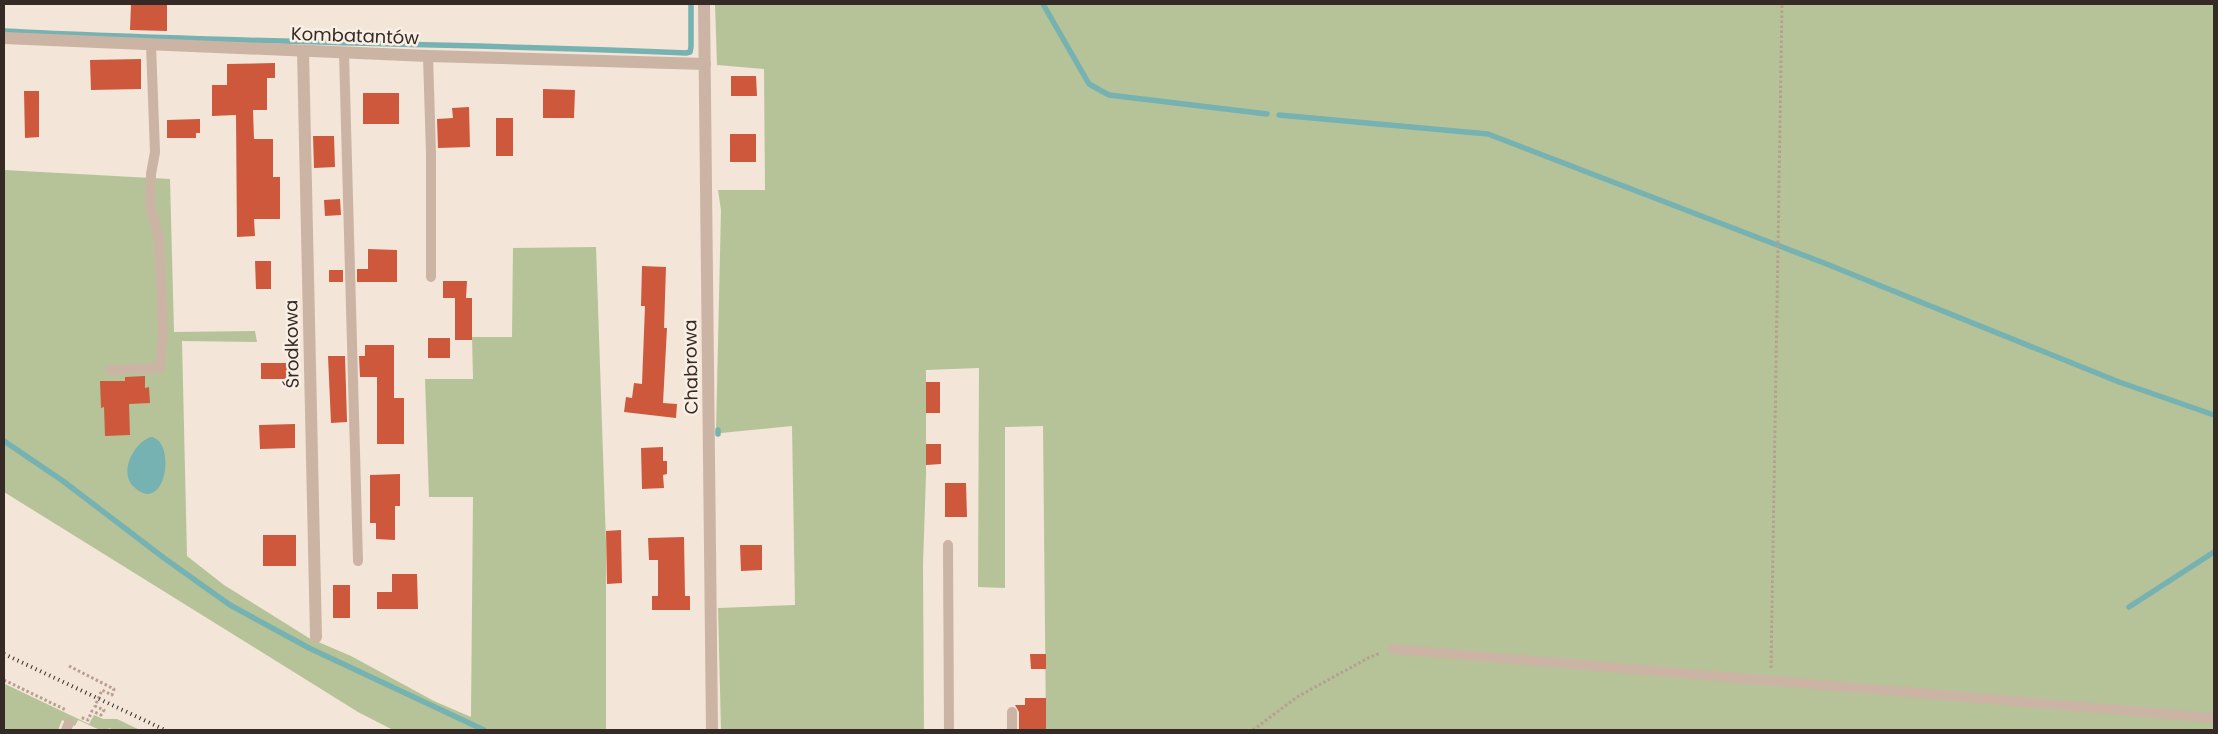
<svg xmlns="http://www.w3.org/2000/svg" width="2218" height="734" viewBox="0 0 2218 734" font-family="Poppins,sans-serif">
  <rect width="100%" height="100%" fill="#f3e5d8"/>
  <g fill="#b6c398">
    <path d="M715,4H2214V730H1046L1043,426L1005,427V588L978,587L979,368L926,370V475L923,565L924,730H721L718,608L795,605L792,426L721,433L716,432L721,210L718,190H765L764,69L717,65Z"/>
    <path d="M4,170L170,179L174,332L255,331L257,342L182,341L187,556L224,585L309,638L351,656L434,701L471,717L473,497H429L425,379H473L472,337H512L513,248L596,247L606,543V730H393L358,712L4,492Z"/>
    <path d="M5,684L89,724L94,715L103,719H117L140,730H113L109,728L108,730H100L78,720L75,726L62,720L58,730H4Z"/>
  </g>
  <path fill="#76b2b1" d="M151,437C177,440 166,517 134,487C118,473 134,442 151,437Z"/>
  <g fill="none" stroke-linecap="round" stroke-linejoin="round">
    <g stroke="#76b2b1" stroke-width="5.5">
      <path d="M1043,4L1089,84L1109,95L1267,114"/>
      <path d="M4,31C231,43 459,43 686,53L690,52L691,47V4"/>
      <path d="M1279,115L1488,134L1824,263L2119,382L2214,415"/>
      <path d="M718,430V434"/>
      <path d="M4,441L63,481L164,558L230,605L309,648L484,730"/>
      <path d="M2129,607L2214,552"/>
    </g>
  </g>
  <g fill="#ce583c">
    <path d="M131,4L167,5V31L130,30Z"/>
    <path d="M141,59V89L91,90L90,60Z"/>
    <path d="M275,63V78H267V110H253L254,139H273V177H280V219H254L255,236L237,237L236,115L212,116V85H227V64Z"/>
    <path d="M731,76H756L757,96H731Z"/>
    <path d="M543,89L575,90L574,118H543Z"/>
    <path d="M24,91H39V137L25,138Z"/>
    <rect x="363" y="93" width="36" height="31"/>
    <path d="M469,107L470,147L438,148L437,119L453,118L452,108Z"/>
    <rect x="496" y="118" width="17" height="38"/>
    <path d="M200,119V133H196V138H167V120Z"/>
    <rect x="730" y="134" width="26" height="28"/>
    <path d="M313,136H334L335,167L314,168Z"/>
    <path d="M340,199L341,215L325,216L324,200Z"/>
    <path d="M368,249L397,250V282H357V269H368Z"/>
    <path d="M255,261H271V289H256Z"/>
    <path d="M642,266L666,267L664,328H667L663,403L677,404L676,418L624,412L626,397L632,398L634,383L642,384L645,306H641Z"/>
    <rect x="329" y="270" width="14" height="12"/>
    <path d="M443,281H467L466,298H472V340H455V298H443Z"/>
    <rect x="428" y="338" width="22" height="20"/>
    <path d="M365,345H394V398H404V444H377V377H360L359,356H365Z"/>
    <path d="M328,356H345L347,422L331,423Z"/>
    <rect x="261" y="363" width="30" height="16"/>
    <path d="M145,376V388L149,387L150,403L129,404L130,435L105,436L104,407L101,408L100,381H125V377Z"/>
    <rect x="926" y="382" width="14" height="31"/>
    <path d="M295,424V448L260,449L259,425Z"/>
    <path d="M926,444H941V464L926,465Z"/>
    <path d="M663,447V461H667V474L663,475L664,488L642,489L641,448Z"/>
    <path d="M400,474V506H395V540L376,539V523H370V475Z"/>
    <path d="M945,483H966L967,517H945Z"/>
    <path d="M621,530L622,583L607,584L606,531Z"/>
    <rect x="263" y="535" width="33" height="31"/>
    <path d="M684,537L685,596H690V610H652V596H658V560H649L648,538Z"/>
    <path d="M740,545H762V570L741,571Z"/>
    <path d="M392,574H417L418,609H377V592H392Z"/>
    <rect x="333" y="585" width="17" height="33"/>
    <path d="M1030,654H1046V669H1031Z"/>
    <path d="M1025,698H1046V730H1019V712L1015,705H1025Z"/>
  </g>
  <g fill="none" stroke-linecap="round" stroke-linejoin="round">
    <g stroke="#b79e8e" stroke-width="3" stroke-dasharray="2.5 2.5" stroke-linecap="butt">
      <path d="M69,666L114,689L112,695L102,690L95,706L104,710L101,715L92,711L88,720L80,717"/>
      <path d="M1771,668L1782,4"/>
      <path d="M4,680L66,710"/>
      <path d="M1253,730L1297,697L1370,657L1381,653"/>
    </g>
    <g stroke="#cbb4a4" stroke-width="10">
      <path d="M344,53L358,561"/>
      <path d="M428,56L431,154V277"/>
      <path d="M110,370L160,368L163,330L159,238L150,206L151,174L155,152L151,45"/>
      <path d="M948,545L949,730"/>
      <path d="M1393,649L2214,718"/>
      <path d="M66,730L69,723"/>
      <path d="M1012,730V712"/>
    </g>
    <g stroke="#cbb4a4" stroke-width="12">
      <path d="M704,4L712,730"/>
      <path d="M4,38L428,56L705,64"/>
      <path d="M303,51L316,637"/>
    </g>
    <path stroke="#362a26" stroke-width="4" stroke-dasharray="1 4" stroke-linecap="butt" d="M4,654L165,730"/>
  </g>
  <g text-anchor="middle" stroke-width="5" stroke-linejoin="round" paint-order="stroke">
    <g font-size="18" fill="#362a26" stroke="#faefe5">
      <text transform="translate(355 36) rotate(2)" y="6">Kombatantów</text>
      <text transform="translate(292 344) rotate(-91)" y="6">Środkowa</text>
      <text transform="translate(691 367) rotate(-91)" y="6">Chabrowa</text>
    </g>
  </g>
  <rect width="2218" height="734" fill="none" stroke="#362a26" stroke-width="10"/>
</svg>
